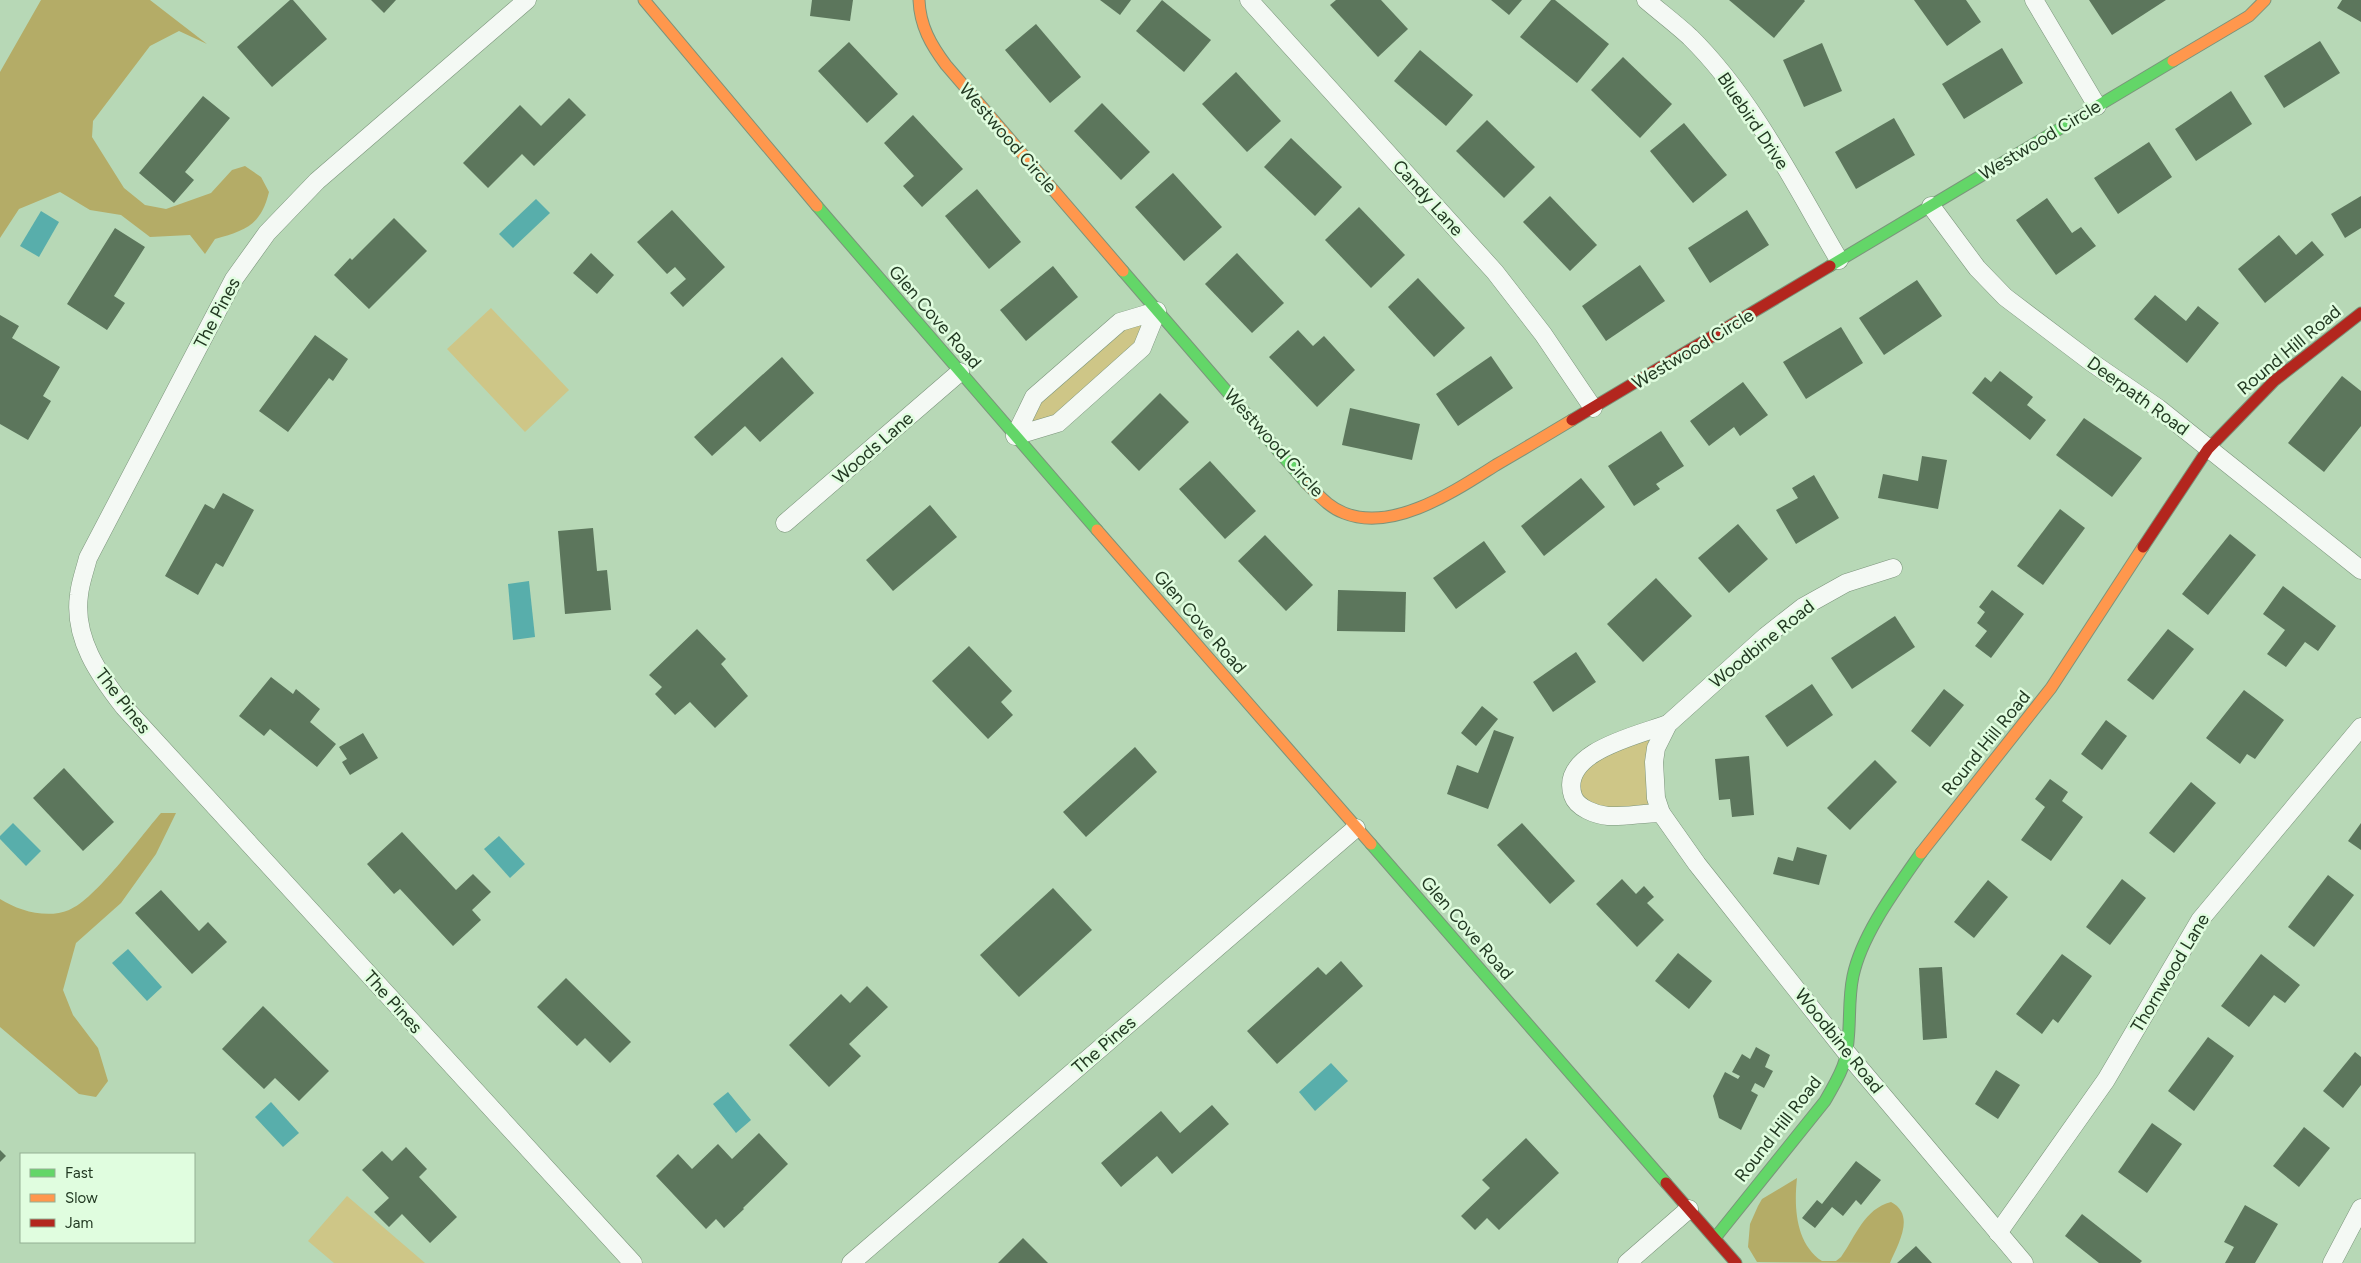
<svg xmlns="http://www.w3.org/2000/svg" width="2361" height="1263" viewBox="0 0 2361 1263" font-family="Figtree,sans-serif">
  <rect width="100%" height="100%" fill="#b7d8b6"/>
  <g fill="#cec687">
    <path d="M491,308L569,390L525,432L447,349Z"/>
    <path d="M1157,311L1142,348L1058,423L1015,436L1034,397L1120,322Z"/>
    <path d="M1660,737L1661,813L1584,809L1572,775L1600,749Z"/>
    <path d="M347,1196L425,1263H334L308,1241Z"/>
  </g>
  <g fill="#b4ac67">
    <path d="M41,0H150L207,44L179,31L150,46L93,121L92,137L124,188L145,205L166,209L211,193L232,170L245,166L261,177L269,192C261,225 246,230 215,239L205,254L190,235L150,237L121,215L90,210L60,192L19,209L0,238V72Z"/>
    <path d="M161,813H176L156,854L121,903L76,943L63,990L73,1015L98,1048L108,1081L96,1097L79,1094L0,1027V899C19,911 47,919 69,910C96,899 140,837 161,813Z"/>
    <path d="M1797,1178C1794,1206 1795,1243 1822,1261H1836L1841,1257C1856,1236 1864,1209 1891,1202C1916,1215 1898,1244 1890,1263L1757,1262L1748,1247L1750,1224L1758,1206L1762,1199Z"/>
  </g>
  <g fill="#58aeab">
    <path d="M536,199L550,213L513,248L499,234Z"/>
    <path d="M41,211L59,222L39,257L20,246Z"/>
    <path d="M529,581L535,637L513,640L508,584Z"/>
    <path d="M13,823L41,851L26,866L0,839V836Z"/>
    <path d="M499,836L525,864L510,878L484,849Z"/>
    <path d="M128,949L162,987L147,1001L112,963Z"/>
    <path d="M1331,1063L1348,1081L1315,1111L1299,1092Z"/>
    <path d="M728,1092L751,1120L736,1133L713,1104Z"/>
    <path d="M271,1102L299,1133L283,1147L255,1117Z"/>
  </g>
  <g fill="#5c765c">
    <path d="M290,0H293L327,39L272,87L237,47Z"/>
    <path d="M371,0H396L384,13Z"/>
    <path d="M812,0H853L850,21L810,16Z"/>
    <path d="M1100,0H1131L1120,15Z"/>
    <path d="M1162,0L1211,40L1184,72L1136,31Z"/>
    <path d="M1336,0H1381L1408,29L1378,57L1330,5Z"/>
    <path d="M1491,0H1522L1509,15Z"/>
    <path d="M1551,0H1555L1609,44L1577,83L1520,37Z"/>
    <path d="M1729,0H1804L1805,1L1774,38Z"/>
    <path d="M1914,0H1966L1981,22L1947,46Z"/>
    <path d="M2089,0H2166L2112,35Z"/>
    <path d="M2342,0H2361V22L2337,8Z"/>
    <path d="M1036,24L1081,77L1050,103L1005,50Z"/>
    <path d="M2320,41L2340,73L2284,108L2264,76Z"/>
    <path d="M849,42L898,94L867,123L818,71Z"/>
    <path d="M1822,43L1842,91L1804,107L1783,60Z"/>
    <path d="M2002,48L2023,83L1964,119L1942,84Z"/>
    <path d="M1420,50L1473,95L1446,126L1394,81Z"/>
    <path d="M1623,57L1672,104L1640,138L1591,90Z"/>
    <path d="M1236,72L1281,121L1247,152L1202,104Z"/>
    <path d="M2231,91L2252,124L2196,161L2175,129Z"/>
    <path d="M203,96L230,118L185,172L194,180L174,203L139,173Z"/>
    <path d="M569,98L586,115L534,166L522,154L488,188L463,163L520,105L541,126Z"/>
    <path d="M1102,103L1150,152L1121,180L1074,131Z"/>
    <path d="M913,115L963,169L922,207L903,186L914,176L884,143Z"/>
    <path d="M1894,118L1915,155L1856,189L1835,152Z"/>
    <path d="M1487,120L1535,167L1504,198L1456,151Z"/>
    <path d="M1684,123L1727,175L1693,203L1650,151Z"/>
    <path d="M1291,138L1342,187L1315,216L1264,167Z"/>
    <path d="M2149,142L2172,177L2118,214L2094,178Z"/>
    <path d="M1173,173L1222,227L1184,261L1135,207Z"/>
    <path d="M977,189L1021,242L989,269L945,216Z"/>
    <path d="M1550,196L1597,245L1570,271L1523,222Z"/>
    <path d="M2361,196V228L2345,238L2331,214Z"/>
    <path d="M2047,198L2072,233L2081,227L2096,246L2056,275L2016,220Z"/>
    <path d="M1359,207L1405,255L1371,288L1325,240Z"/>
    <path d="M672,210L725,267L683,307L670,293L686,279L675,267L667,274L637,242Z"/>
    <path d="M1747,210L1769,245L1710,283L1688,248Z"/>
    <path d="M394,218L427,251L369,309L334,275L350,258L352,260Z"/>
    <path d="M115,228L145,247L114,296L125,303L107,330L67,304Z"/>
    <path d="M2279,235L2296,255L2312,241L2324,255L2265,303L2238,269Z"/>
    <path d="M591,253L614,275L597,294L573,273Z"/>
    <path d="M1237,253L1284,303L1252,333L1205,284Z"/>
    <path d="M1640,265L1665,301L1606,341L1582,306Z"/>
    <path d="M1053,266L1078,297L1026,341L1000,310Z"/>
    <path d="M1418,278L1465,328L1434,357L1388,307Z"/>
    <path d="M1917,280L1942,316L1884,355L1859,318Z"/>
    <path d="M2155,295L2186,321L2198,306L2219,323L2187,363L2134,319Z"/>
    <path d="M0,315L19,326L12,338L60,367L43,396L51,401L28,440L0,424Z"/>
    <path d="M1841,327L1863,363L1806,399L1783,362Z"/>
    <path d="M1298,330L1313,346L1324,336L1355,370L1317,407L1269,357Z"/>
    <path d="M315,335L348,359L333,381L329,378L288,432L259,411Z"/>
    <path d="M1491,356L1513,388L1458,426L1436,394Z"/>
    <path d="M782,357L814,393L760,442L745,426L712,456L694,437Z"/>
    <path d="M2000,371L2033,397L2027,405L2046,420L2030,440L1972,393L1985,377L1991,382Z"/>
    <path d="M2342,376L2361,391V426L2324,472L2288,443Z"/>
    <path d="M1743,382L1768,415L1740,436L1734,427L1709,446L1690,421Z"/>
    <path d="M1160,393L1189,422L1139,471L1111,442Z"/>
    <path d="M1350,408L1420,424L1412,460L1342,445Z"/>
    <path d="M2084,418L2142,458L2112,497L2056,455Z"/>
    <path d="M1661,431L1684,466L1656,484L1660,489L1634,506L1608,466Z"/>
    <path d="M1922,456L1947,460L1938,509L1878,498L1883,474L1918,481Z"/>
    <path d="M1210,461L1256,511L1225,539L1179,489Z"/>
    <path d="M1814,475L1839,518L1796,544L1776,510L1798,498L1792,488Z"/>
    <path d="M1581,478L1605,507L1544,556L1521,526Z"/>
    <path d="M223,493L254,510L223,567L216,563L198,595L165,576L205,504L214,509Z"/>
    <path d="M930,505L957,537L893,591L866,560Z"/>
    <path d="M2060,509L2085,528L2043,585L2017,566Z"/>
    <path d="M1738,524L1768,559L1729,593L1698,558Z"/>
    <path d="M593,528L597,571L607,570L611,610L565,614L558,531Z"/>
    <path d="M2230,534L2256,555L2208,615L2182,594Z"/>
    <path d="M1265,535L1313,585L1286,611L1238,561Z"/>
    <path d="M1484,541L1506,572L1456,609L1433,578Z"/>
    <path d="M1656,578L1692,616L1643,662L1607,624Z"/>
    <path d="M2283,586L2336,626L2318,651L2305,642L2286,667L2267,654L2285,630L2263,614Z"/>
    <path d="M1338,590L1406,592L1405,632L1337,631Z"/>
    <path d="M1992,590L2024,614L1991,658L1975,646L1987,631L1977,623L1985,612L1979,607Z"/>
    <path d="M1895,616L1915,647L1852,689L1831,658Z"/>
    <path d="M697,629L726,659L721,664L748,696L715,728L690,702L675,715L655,694L662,687L649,675Z"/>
    <path d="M2168,629L2194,649L2153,700L2127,680Z"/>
    <path d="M969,646L1012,691L1001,702L1013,715L988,739L932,681Z"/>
    <path d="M1576,652L1596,682L1553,712L1533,682Z"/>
    <path d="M271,677L293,694L296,689L320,709L310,722L336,744L317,767L270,729L264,736L239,716Z"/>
    <path d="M1812,684L1833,715L1787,747L1765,716Z"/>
    <path d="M1944,689L1964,705L1930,747L1911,731Z"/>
    <path d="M2244,690L2284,720L2255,759L2247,754L2240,764L2206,738Z"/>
    <path d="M1482,706L1498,719L1476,746L1461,733Z"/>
    <path d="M2106,720L2127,736L2102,770L2081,754Z"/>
    <path d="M1494,730L1514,737L1488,809L1447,794L1457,765L1478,773Z"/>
    <path d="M363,733L378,758L350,775L342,762L347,759L339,747Z"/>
    <path d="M1135,747L1157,772L1086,837L1063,812Z"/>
    <path d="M1749,756L1754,815L1732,817L1730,799L1719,800L1715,759Z"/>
    <path d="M1875,760L1897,782L1850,830L1827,808Z"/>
    <path d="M64,768L114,822L83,851L33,798Z"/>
    <path d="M2050,779L2068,792L2062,801L2083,817L2051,861L2021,840L2045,807L2035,799Z"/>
    <path d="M2191,782L2216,803L2174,853L2149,833Z"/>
    <path d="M1522,823L1575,881L1550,904L1497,845Z"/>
    <path d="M2361,823V850L2348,841Z"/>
    <path d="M402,832L456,890L473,874L491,892L472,910L481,920L453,946L400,889L394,894L367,864Z"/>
    <path d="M1797,847L1827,855L1819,885L1773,874L1778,857L1793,861Z"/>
    <path d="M2328,875L2354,895L2314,947L2288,927Z"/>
    <path d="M1622,879L1636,894L1644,886L1654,897L1647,903L1664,920L1637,947L1596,904Z"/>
    <path d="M2122,879L2146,898L2110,945L2086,927Z"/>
    <path d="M1988,880L2008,897L1974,938L1954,922Z"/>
    <path d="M1053,888L1092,930L1019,997L980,955Z"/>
    <path d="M161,890L199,931L208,922L227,942L192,974L135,913Z"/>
    <path d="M1678,953L1712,981L1689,1009L1655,981Z"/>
    <path d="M2062,954L2092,976L2058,1023L2053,1019L2042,1034L2016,1014Z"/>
    <path d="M2261,954L2300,985L2285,1003L2274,995L2249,1027L2221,1006Z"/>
    <path d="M1341,961L1363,986L1277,1064L1247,1031L1318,967L1326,975Z"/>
    <path d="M1942,967L1947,1038L1923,1040L1919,968Z"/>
    <path d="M566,978L631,1042L610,1063L585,1038L577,1046L537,1007Z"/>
    <path d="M867,986L888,1007L849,1044L861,1056L829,1087L789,1045L841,994L850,1003Z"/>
    <path d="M263,1006L329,1071L299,1101L275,1078L264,1089L222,1049Z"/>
    <path d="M2208,1037L2234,1056L2194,1111L2168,1091Z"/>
    <path d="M1756,1047L1770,1055L1765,1067L1773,1071L1764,1088L1755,1083L1751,1091L1758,1095L1741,1130L1719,1118L1713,1096L1725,1072L1738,1079L1740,1076L1732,1072L1742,1054L1750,1059Z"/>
    <path d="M2355,1052L2361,1057V1085L2343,1108L2323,1091Z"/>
    <path d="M1996,1070L2020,1085L1998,1119L1975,1104Z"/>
    <path d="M1212,1105L1229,1124L1172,1174L1157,1156L1121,1187L1101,1163L1161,1111L1180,1133Z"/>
    <path d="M2152,1123L2182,1144L2147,1193L2118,1172Z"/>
    <path d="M2304,1127L2330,1148L2299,1187L2273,1166Z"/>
    <path d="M759,1133L788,1164L743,1208L744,1209L724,1228L716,1219L706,1229L656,1176L678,1154L692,1169L718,1144L732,1159Z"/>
    <path d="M1526,1138L1559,1173L1499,1230L1487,1218L1475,1230L1461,1216L1490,1188L1482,1180Z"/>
    <path d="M406,1147L427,1169L419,1177L457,1217L430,1243L402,1214L389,1227L374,1212L389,1198L362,1170L382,1151L392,1161Z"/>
    <path d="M0,1150L6,1156L0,1162Z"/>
    <path d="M1856,1161L1881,1180L1861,1205L1856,1200L1843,1216L1832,1207L1815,1228L1802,1218L1817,1200L1822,1204Z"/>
    <path d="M2245,1205L2278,1224L2255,1263H2225L2234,1247L2224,1242Z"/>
    <path d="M2082,1214L2142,1261L2140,1263H2099L2065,1236Z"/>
    <path d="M1023,1238L1048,1263H998Z"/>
    <path d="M1916,1246L1932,1263H1897Z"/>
  </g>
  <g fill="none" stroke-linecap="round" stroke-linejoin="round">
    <g stroke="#7b947b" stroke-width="19">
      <g id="street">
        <path d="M527,0L317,181L267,233L234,279L88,558C85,570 80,583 79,595C73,638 99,675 124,707L633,1263"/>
        <path d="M1249,0L1495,272L1543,334L1593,408"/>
        <path d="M1646,0C1660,12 1676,24 1690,37C1752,98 1795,185 1839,260"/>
        <path d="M2034,0L2097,106"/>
        <path d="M1931,206L1977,268L2005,297L2091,362L2158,408L2361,570"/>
        <path d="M1157,311L1142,348L1058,423L1015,436L1034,397L1120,322Z"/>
        <path d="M785,523L960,372"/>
        <path d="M1893,568L1846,583L1803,607L1766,636L1668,724L1656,748L1654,762L1656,798L1661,813L1697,864L1846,1052L2024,1263"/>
        <path d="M1661,813C1643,813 1625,817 1608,816C1596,815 1577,808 1573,796C1558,752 1639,735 1668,724"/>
        <path d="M1998,1233L2106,1080L2200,920L2361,727"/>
        <path d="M851,1263L1356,828"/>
        <path d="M1627,1263L1689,1209"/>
        <path d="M2332,1263L2361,1208"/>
      </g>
    </g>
    <g stroke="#7b947b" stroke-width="13">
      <g id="fast">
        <path d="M817,206L1097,530"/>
        <path d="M1830,266L2173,61"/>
        <path d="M1123,271L1306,483"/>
        <path d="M1371,844L1666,1183"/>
        <path d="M1715,1238L1825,1101C1832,1088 1841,1075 1845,1060C1852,1033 1847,1004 1853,976C1862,934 1896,889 1921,853"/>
      </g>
    </g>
    <g stroke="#7b947b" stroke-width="13">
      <g id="slow">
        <path d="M644,0L817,206"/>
        <path d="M919,0C920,26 931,45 946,65L1123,271"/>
        <path d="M2173,61L2249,16L2265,0"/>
        <path d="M1306,483C1318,494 1328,507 1344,513C1394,533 1456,490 1496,465C1522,450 1547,435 1572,420"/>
        <path d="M1097,530L1371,844"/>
        <path d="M1921,853L2051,688L2143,547"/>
      </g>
    </g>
    <g stroke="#7b947b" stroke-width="13">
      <g id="jam">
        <path d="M1572,420L1830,266"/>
        <path d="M2143,547L2208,449L2274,381L2361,313"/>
        <path d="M1666,1183L1736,1263"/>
      </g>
    </g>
    <use href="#street" stroke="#f4f9f4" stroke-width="18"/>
    <use href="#fast" stroke="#63d668" stroke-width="11"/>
    <use href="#slow" stroke="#ff974d" stroke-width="11"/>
    <use href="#jam" stroke="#b3261e" stroke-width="11"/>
  </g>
  <g text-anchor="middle" stroke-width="5" stroke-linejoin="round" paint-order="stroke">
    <g font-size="18" fill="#223922" stroke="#e0fddf">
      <text transform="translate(1753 121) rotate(56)" y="6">Bluebird Drive</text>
      <text transform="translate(1008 138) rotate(49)" y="6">Westwood Circle</text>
      <text transform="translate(2040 140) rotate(-31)" y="6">Westwood Circle</text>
      <text transform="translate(1428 198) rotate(48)" y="6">Candy Lane</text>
      <text transform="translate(217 313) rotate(-62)" y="6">The Pines</text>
      <text transform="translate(935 317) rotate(49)" y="6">Glen Cove Road</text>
      <text transform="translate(1693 349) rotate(-31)" y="6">Westwood Circle</text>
      <text transform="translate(2289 350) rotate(-40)" y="6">Round Hill Road</text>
      <text transform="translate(2138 396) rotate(36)" y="6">Deerpath Road</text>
      <text transform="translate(1274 443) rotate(48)" y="6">Westwood Circle</text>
      <text transform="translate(873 448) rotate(-41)" y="6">Woods Lane</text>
      <text transform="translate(1200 622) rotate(49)" y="6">Glen Cove Road</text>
      <text transform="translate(1762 644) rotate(-39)" y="6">Woodbine Road</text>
      <text transform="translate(123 701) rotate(52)" y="6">The Pines</text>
      <text transform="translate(1986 743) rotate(-51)" y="6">Round Hill Road</text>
      <text transform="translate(1467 928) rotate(49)" y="6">Glen Cove Road</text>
      <text transform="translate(2170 973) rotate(-59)" y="6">Thornwood Lane</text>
      <text transform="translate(393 1002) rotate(48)" y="6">The Pines</text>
      <text transform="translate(1839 1041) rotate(51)" y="6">Woodbine Road</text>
      <text transform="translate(1104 1045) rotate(-41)" y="6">The Pines</text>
      <text transform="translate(1778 1129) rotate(-52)" y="6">Round Hill Road</text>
    </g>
  </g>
  <rect x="20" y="1153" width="175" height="90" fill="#e0fddf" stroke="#94af93"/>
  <rect x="30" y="1169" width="25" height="8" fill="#63d668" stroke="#94af93"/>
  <text x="65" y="1178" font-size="15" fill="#223922">Fast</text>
  <rect x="30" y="1194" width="25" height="8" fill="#ff974d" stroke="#94af93"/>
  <text x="65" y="1203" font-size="15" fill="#223922">Slow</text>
  <rect x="30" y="1219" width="25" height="8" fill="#b3261e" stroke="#94af93"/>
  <text x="65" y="1228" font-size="15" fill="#223922">Jam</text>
</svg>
